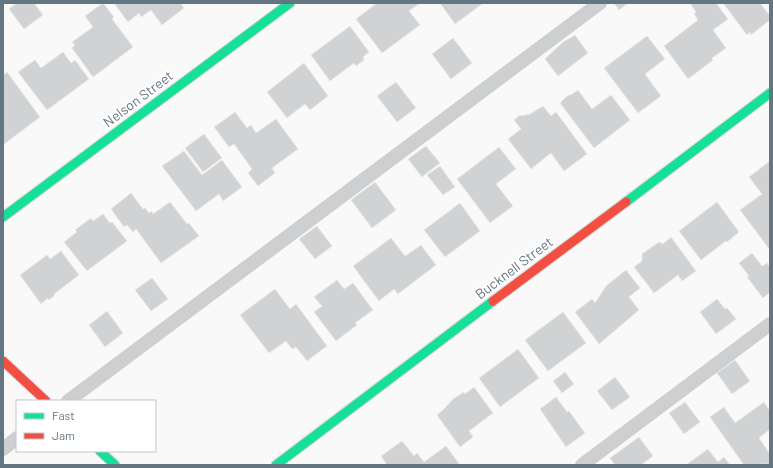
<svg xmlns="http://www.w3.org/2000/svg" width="773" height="468" viewBox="0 0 773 468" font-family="Barlow,sans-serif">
  <rect width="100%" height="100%" fill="#f9f9f9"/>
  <g fill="#d0d2d3" stroke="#e8e8e8">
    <path d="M17,3H34L43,15L24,29L9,9Z"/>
    <path d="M103,3L114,17L112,19L133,47L93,77L72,48L75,45L72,42L93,27L85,16Z"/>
    <path d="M114,3H180L184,8L162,25L151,10L141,17L139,13L128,22Z"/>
    <path d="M377,3H420L409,11L420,25L382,53L356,19Z"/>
    <path d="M440,3H482V4L455,24Z"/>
    <path d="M614,3H628L619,10Z"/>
    <path d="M690,3H716L728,19L713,30L726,48L712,58L713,60L688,79L664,46L698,20L694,14L696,12Z"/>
    <path d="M723,3H760L770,16L769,18L770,20L751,35L750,32L747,35Z"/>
    <path d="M350,26L369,52L363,57L364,60L356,66L354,63L330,81L311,55Z"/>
    <path d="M575,35L588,53L558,76L545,59L563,42Z"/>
    <path d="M647,36L665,59L645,74L661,96L638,113L604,68Z"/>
    <path d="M453,38L472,63L451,79L432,54Z"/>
    <path d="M63,52L71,63L75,60L89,79L47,110L18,72L35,60L41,68Z"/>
    <path d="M304,63L328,96L310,110L305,104L287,118L267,92Z"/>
    <path d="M7,72L40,117L3,145V75Z"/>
    <path d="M396,82L416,108L397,122L377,96Z"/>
    <path d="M578,90L592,109L611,95L630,120L594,148L560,103L567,96L572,94Z"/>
    <path d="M543,106L551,116L556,112L587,154L564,171L551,153L531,169L508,139L521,129L514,120L520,115L521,116L530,114Z"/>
    <path d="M235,112L247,128L251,125L256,133L276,119L298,149L272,168L275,173L258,186L248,173L252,169L234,144L229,147L214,127Z"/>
    <path d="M204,134L222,158L203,172L185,148Z"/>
    <path d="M426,146L440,163L422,177L408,159Z"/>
    <path d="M499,147L516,169L496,184L513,206L490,223L457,179Z"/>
    <path d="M184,151L202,175L222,160L242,187L223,201L219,194L196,211L162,166Z"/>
    <path d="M770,161V250L740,210L762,194L749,177Z"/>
    <path d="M440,166L455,187L443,195L427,175Z"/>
    <path d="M375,182L396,210L372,228L351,200Z"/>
    <path d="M131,193L143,209L145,208L149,213L152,211L153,214L170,202L187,224L189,223L199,236L161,263L136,229L133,232L127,225L124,227L111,209Z"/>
    <path d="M717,202L739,232L727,242L726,241L701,260L679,231Z"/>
    <path d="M460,203L480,231L445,257L424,230Z"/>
    <path d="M103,214L110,223L112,222L127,241L87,271L64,242L77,232L75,230L91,218L93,221Z"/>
    <path d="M317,226L332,246L315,259L299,239Z"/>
    <path d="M671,237L696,271L682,281L678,275L654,293L634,267L642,261V254L659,242L663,244Z"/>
    <path d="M391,238L405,256L421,245L436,265L398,294L394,289L379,301L353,266Z"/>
    <path d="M61,251L79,275L54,294L55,295L49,300L48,298L41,304L20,275L47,255L50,259Z"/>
    <path d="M752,253L762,266L767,263L770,268V292L763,298L747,277L749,276L739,263Z"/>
    <path d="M626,270L640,288L629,297L639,310L599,344L575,312L592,299L595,303L606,286Z"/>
    <path d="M152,278L168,299L151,311L135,290Z"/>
    <path d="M337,280L344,289L353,283L373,310L355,323L357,325L336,341L314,312L322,306L314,297Z"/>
    <path d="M275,289L290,309L296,304L327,346L307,361L296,347L292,349L286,341L269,353L240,315Z"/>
    <path d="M717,299L725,309L727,308L736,319L716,334L700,312Z"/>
    <path d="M107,311L123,333L105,347L89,325Z"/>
    <path d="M563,312L586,343L548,371L525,340Z"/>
    <path d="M518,349L539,378L500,407L479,378Z"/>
    <path d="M735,360L750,381L732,394L717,373Z"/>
    <path d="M565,372L574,384L562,393L553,381Z"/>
    <path d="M615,377L630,397L612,410L597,391Z"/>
    <path d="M474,387L493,413L469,431L473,437L460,447L437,415L444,409L453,399L464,392L465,394Z"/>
    <path d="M556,397L567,412L569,411L585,433L566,447L540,409Z"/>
    <path d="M685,402L700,422L684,434L669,413Z"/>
    <path d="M764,402L770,411V429L759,438L770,454V464L744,465L710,417L724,407L735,423Z"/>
    <path d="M639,437L653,456L641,465H615L610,458Z"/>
    <path d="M402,441L414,456L417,453L424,462L446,446L460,465H387L381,456Z"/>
    <path d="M708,449L718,462L724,457L730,465H686Z"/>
  </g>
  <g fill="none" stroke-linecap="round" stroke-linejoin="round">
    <g stroke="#d5d6d7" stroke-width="11">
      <g id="fast">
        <path d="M626,202L770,93"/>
        <path d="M3,217L290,3"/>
        <path d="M100,451L115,465"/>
        <path d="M276,465L493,301"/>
      </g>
    </g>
    <g stroke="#d5d6d7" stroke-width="11">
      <g id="jam">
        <path d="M493,301L626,202"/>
        <path d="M3,361L46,401"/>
      </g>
    </g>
    <g stroke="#cecfd0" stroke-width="14">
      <path d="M68,401L600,3"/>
      <path d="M3,449L17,438"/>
      <path d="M582,465L770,324"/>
    </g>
    <use href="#fast" stroke="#16e098" stroke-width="9"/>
    <use href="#jam" stroke="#f24e42" stroke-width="9"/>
  </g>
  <g text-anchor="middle" stroke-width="4" stroke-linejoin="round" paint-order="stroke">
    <g font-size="14" fill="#657683" stroke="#fff">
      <text transform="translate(138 99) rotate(-37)" y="5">Nelson Street</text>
      <text transform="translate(514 268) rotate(-37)" y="5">Bucknell Street</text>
    </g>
  </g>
  <rect width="773" height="468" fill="none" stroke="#657683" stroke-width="8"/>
  <rect x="16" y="400" width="140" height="52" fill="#ffffff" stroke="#c1c8cd"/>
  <rect x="24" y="413" width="20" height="6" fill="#16e098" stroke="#c1c8cd"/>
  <text x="52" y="420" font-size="12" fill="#657683">Fast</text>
  <rect x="24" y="433" width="20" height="6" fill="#f24e42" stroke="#c1c8cd"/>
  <text x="52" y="440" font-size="12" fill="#657683">Jam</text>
</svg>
